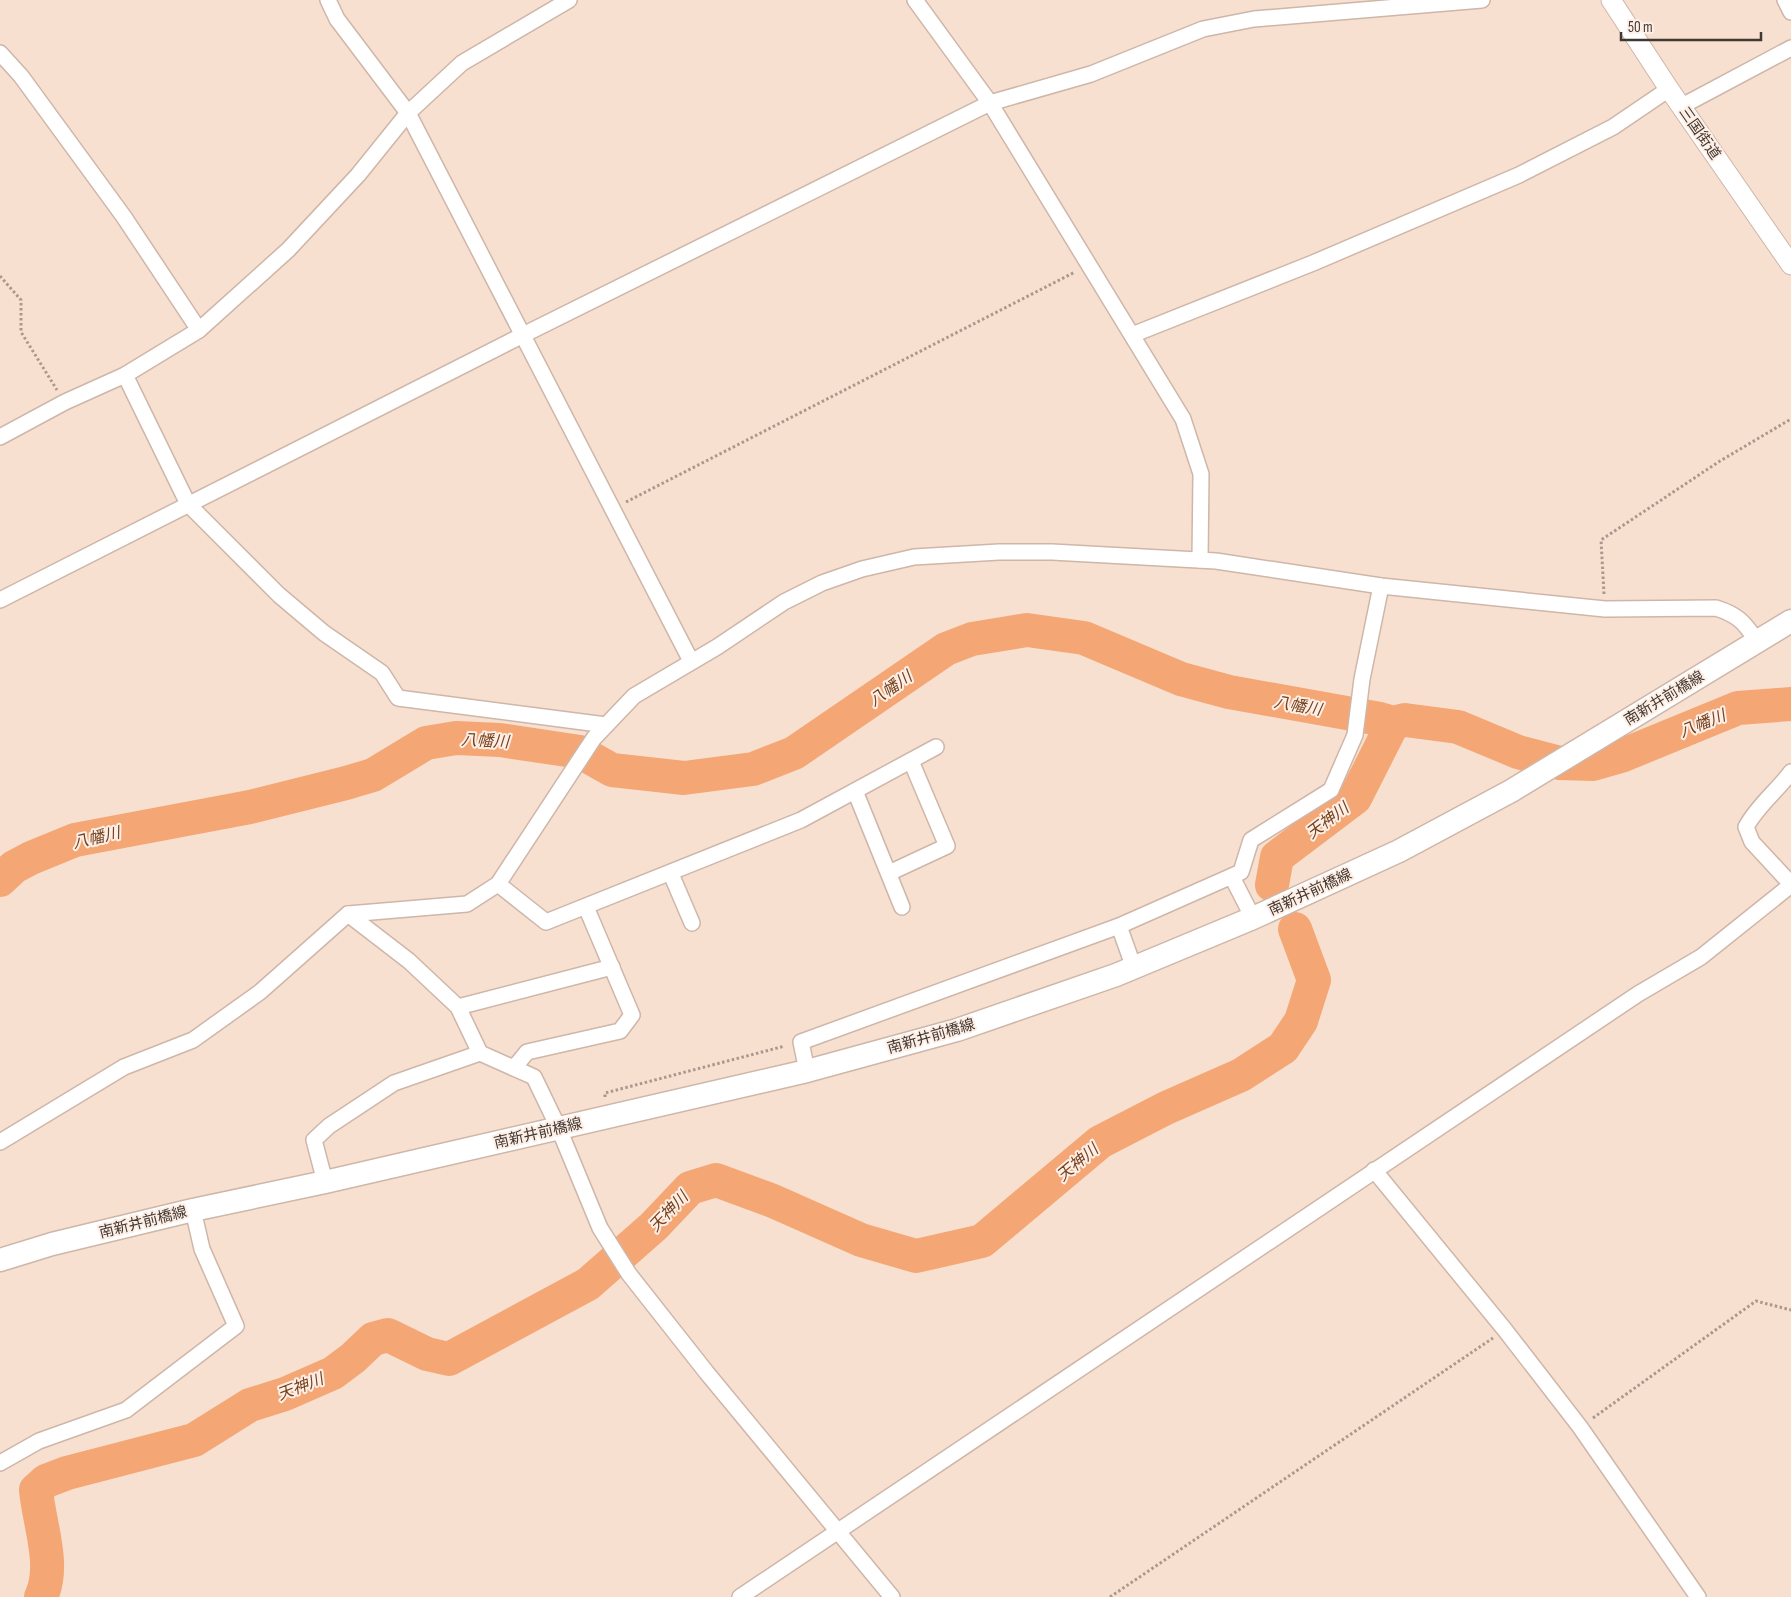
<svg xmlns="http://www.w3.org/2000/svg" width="1791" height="1597" viewBox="0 0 1791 1597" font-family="'Sofia Sans Condensed','Noto Sans JP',sans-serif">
  <rect width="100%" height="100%" fill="#f8e0d1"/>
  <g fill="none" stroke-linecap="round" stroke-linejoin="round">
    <g stroke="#f4a775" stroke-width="34">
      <path d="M0,880L14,867L31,858L75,840L250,807L346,783L373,775L426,743L456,738L500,740L580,752L612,770L684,778L753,769L794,753L946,649L972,639L1027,630L1084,638L1181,679L1229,692L1380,719L1393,723L1405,720L1458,727L1518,752L1560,763L1593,764L1621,756L1738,708L1791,704"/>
      <path d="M1272,885L1277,857L1355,798L1393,723"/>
      <path d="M41,1597C56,1565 39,1524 36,1490L46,1481L67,1473L194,1440L250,1405L285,1394L333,1373L353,1358L373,1339L388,1335L427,1354L449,1359L588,1284L654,1226L690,1188L716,1180L773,1201L861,1240L916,1256L982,1241L1100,1142L1166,1108L1241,1075L1283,1048L1301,1021L1314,980L1295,929"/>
    </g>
    <g stroke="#ceb6a8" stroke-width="18">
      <g id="minor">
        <path d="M328,0L337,19L408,113L691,661"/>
        <path d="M915,0L990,103L1183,419L1201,474L1200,560"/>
        <path d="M1785,0L1791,12"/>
        <path d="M0,53L21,76L124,217L199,330"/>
        <path d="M1682,106L1791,48"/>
        <path d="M1132,335L1313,263L1519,175L1613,127L1669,89"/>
        <path d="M125,375L188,504L279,595L324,633L382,673L398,698L606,725"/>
        <path d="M0,437L65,402L125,375L199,330L288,250L358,175L408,113L462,63L569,0"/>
        <path d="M0,600L523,335L990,103L1091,74L1203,29L1254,19L1482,0"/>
        <path d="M1791,772C1777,791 1757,806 1746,827L1752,842L1791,884"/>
        <path d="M855,791L902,907"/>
        <path d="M889,873L947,846L911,761"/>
        <path d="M671,874L692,923"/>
        <path d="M1232,877L1253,918"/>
        <path d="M498,884L546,922L801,820L936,747"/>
        <path d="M348,914L409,961L458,1007L480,1053L534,1077L559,1129L600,1228L629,1274L707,1373L892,1597"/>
        <path d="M1119,926L1134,968"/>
        <path d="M458,1007L612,967"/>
        <path d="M514,1068L527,1052L620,1031L632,1015L586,907"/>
        <path d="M807,1071L801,1042L1119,926L1241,872L1251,840L1331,790L1355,735L1362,679L1381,586"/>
        <path d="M0,1142L124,1067L193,1040L260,992L348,914L467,904L498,884L594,738L634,696L717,647L784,602L822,583L862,569L914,557L999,552H1052L1216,561L1381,586L1605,609L1716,608C1738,615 1744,622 1757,641"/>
        <path d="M1374,1170L1505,1330L1580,1427L1698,1597"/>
        <path d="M325,1182L314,1140L329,1126L394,1083L480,1053"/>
        <path d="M0,1463L39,1441L126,1410L236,1326L202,1249L193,1210"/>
        <path d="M740,1597L1638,994L1701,957L1791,885"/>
      </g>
    </g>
    <g stroke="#ceb6a8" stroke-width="21">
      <path id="tertiary" d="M1611,0L1669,89L1791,265"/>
    </g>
    <g stroke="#ceb6a8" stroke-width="25">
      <path id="secondary" d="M0,1260L52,1244L193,1210L325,1182L807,1071L957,1030L1116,975L1253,918L1399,851L1511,791L1791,621"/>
    </g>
    <g stroke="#aa988d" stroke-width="3" stroke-dasharray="2.5 2.5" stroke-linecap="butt">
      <path d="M0,276L21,300V332L57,390"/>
      <path d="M626,502L1075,272"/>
      <path d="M1604,594L1601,540L1720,461L1791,419"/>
      <path d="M605,1097V1093L785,1046"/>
      <path d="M1593,1418L1756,1301L1791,1310"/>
      <path d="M1110,1597L1493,1338"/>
    </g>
    <use href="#minor" stroke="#fff" stroke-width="15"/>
    <use href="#tertiary" stroke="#fff" stroke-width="19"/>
    <use href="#secondary" stroke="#fff" stroke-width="22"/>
  </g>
  <g text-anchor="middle" stroke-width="4" stroke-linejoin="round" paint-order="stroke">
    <g font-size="15" fill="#423832" stroke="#feefe6">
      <text transform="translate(1700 133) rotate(55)" y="5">三国街道</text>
      <text transform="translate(1664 698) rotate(-31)" y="5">南新井前橋線</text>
      <text transform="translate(1310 892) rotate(-25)" y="5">南新井前橋線</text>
      <text transform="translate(931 1036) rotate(-16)" y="5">南新井前橋線</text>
      <text transform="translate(538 1133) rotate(-13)" y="5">南新井前橋線</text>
      <text transform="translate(143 1222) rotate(-14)" y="5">南新井前橋線</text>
    </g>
    <g font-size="16" font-style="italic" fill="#75421f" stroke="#feefe6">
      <text transform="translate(890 688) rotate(-35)" y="6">八幡川</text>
      <text transform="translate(1298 705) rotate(10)" y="6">八幡川</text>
      <text transform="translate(1702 723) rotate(-22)" y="6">八幡川</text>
      <text transform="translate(485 740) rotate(3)" y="6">八幡川</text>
      <text transform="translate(1327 820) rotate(-37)" y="6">天神川</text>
      <text transform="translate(96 837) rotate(-13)" y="6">八幡川</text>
      <text transform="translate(1077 1162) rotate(-40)" y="6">天神川</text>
      <text transform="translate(668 1211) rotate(-46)" y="6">天神川</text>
      <text transform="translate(300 1386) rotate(-21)" y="6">天神川</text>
    </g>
  </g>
  <path d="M1621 32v8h140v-8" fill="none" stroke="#423832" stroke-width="2.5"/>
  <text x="1628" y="32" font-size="15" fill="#423832" stroke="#feefe6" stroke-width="4" paint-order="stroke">50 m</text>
</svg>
